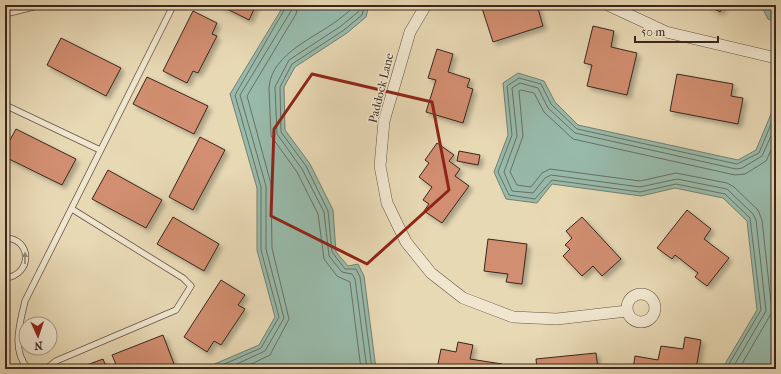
<svg xmlns="http://www.w3.org/2000/svg" width="781" height="374" viewBox="0 0 781 374" font-family="'IM FELL French Canon',serif">
  <defs>
    <filter id="shadow"><feDropShadow dx="3.5" dy="3.5" stdDeviation="2" flood-color="#0004"/></filter>
  </defs>
  <rect width="100%" height="100%" fill="#e8d9b5"/>
  <filter id="stains"><feTurbulence type="fractalNoise" baseFrequency=".005" numOctaves="4"/><feColorMatrix values="0 0 0 0 .2 0 0 0 0 .09 0 0 0 0 .02 0 0 0 .5 -.17"/></filter>
  <radialGradient id="worn" r=".72"><stop offset=".6" stop-color="#630" stop-opacity="0"/><stop offset="1" stop-color="#630" stop-opacity=".3"/></radialGradient>
  <g fill="#98baaa" stroke="#727f72">
    <path d="M284,5H369L366,17L347,33L295,67L284,87L285,130L310,164L333,210L336,252L348,266L358,264L364,276L376,369H203L259,345L275,317L257,250V188L230,94Z"/>
    <path d="M761,5H776V22L768,19Z"/>
    <path d="M518,73L544,81L555,102L578,125L738,160L756,150L776,102V369H722L757,310L747,221L723,198L675,188L641,196L552,184L537,203L506,199L494,172L508,135L503,83Z"/>
  </g>
  <g fill="none" stroke-linecap="round" stroke-linejoin="round">
    <g stroke="#687064" stroke-width="1">
      <path d="M353,5C352,10 347,13 343,16C320,36 271,52 269,88L271,136L297,172L318,214L324,259L337,276L350,282L361,369"/>
      <path d="M360,5L358,12L341,26L289,60L275,87L277,134L302,169L324,212L329,256L342,272L352,274L355,279L367,369"/>
      <path d="M365,5L362,15L344,30L292,64L280,87L281,132L306,166L328,211L332,252L345,269H356L360,277L372,369"/>
      <path d="M213,369L261,348L279,317L261,250V187L235,95L287,5"/>
      <path d="M226,369L265,351L284,318L266,249V186L240,95L291,11L292,5"/>
      <path d="M241,369L270,355L289,319L272,248L271,184L247,96L296,14L298,5"/>
      <path d="M726,369L761,310L750,218L725,194L676,184L640,192L552,180L535,199L509,195L498,172L512,135L507,86L519,78L541,84L551,104L577,129L737,164L759,153L776,112"/>
      <path d="M732,369L766,311L756,220L753,214L727,189L677,179L640,187L551,175L545,178L533,193L512,191L504,172L517,136L512,88L520,83L538,88L548,108L575,133L736,169L742,168L762,156L776,125"/>
      <path d="M739,369L772,312L762,220L758,210L734,187L727,183L676,173L640,181L550,169L542,173L531,187L517,185L510,172L523,136L519,91L521,90L534,93L544,112L573,139L735,175L745,174L766,161L776,140"/>
    </g>
  </g>
  <g fill="#d18e6f" stroke="#39261e" filter="url(#shadow)">
    <path d="M219,5H256L249,20Z"/>
    <path d="M481,5H537L543,26L493,42Z"/>
    <path d="M708,5H724L720,12Z"/>
    <path d="M193,11L217,23L212,34L217,36L198,73L193,71L187,83L163,71Z"/>
    <path d="M593,26L614,31L611,47L637,53L627,95L587,86L592,65L584,63Z"/>
    <path d="M61,38L121,68L106,96L47,65Z"/>
    <path d="M437,49L453,54L448,72L470,79L467,87L473,89L463,123L426,112L436,80L428,78Z"/>
    <path d="M677,74L733,84L731,96L743,98L738,124L670,111Z"/>
    <path d="M147,77L208,106L194,134L133,104Z"/>
    <path d="M16,129L76,159L62,185L5,157V149Z"/>
    <path d="M200,137L225,150L193,210L169,197Z"/>
    <path d="M437,143L454,155L449,161L460,169L455,176L469,186L442,223L424,211L429,204L423,200L432,187L419,177L429,163L425,160Z"/>
    <path d="M459,151L480,155L478,165L457,161Z"/>
    <path d="M108,170L162,200L146,228L92,199Z"/>
    <path d="M687,210L711,229L704,239L729,258L707,286L695,277L698,273L675,255L672,259L657,248Z"/>
    <path d="M173,217L219,244L204,271L157,244Z"/>
    <path d="M582,217L621,259L602,276L593,266L582,276L563,256L570,249L565,245L572,238L566,231Z"/>
    <path d="M488,239L527,244L522,284L506,282L508,274L484,271Z"/>
    <path d="M221,280L245,295L238,305L245,309L221,345L214,341L207,352L184,337Z"/>
    <path d="M163,335L174,364L162,369H118L112,355Z"/>
    <path d="M685,337L701,340L696,369H633L635,356L658,360L661,346L683,349Z"/>
    <path d="M458,342L473,345L470,359L502,364L501,369H437L441,349L456,352Z"/>
    <path d="M596,353L598,369H537L536,359Z"/>
    <path d="M103,359L107,369H76Z"/>
  </g>
  <g fill="none" stroke-linecap="round" stroke-linejoin="round">
    <g stroke="#655344" stroke-width="7">
      <g id="service">
        <path d="M5,14L41,5"/>
        <path d="M5,105L100,150"/>
        <path d="M5,238C32,238 33,275 5,278"/>
        <path d="M28,369C11,349 20,324 25,301L171,10L172,5"/>
        <path d="M46,369L56,361L176,310L191,286L183,278L72,209"/>
      </g>
    </g>
    <g stroke="#655344" stroke-width="12">
      <g id="minor">
        <path d="M426,5L410,32L384,121L380,166L387,203L406,242L431,273L463,298L513,317L557,319L627,311"/>
        <path d="M608,5L666,32L776,58"/>
        <circle cx="641" cy="308" r="14"/>
      </g>
    </g>
    <use href="#service" stroke="#f0e6cf" stroke-width="5.5"/>
    <use href="#minor" stroke="#f0e6cf" stroke-width="11"/>
  </g>
  <defs><path id="oneway-solid" d="M-6-.8H1V-3.2L6.5 0L1 3.2V.8H-6Z"/></defs>
  <use fill="#948676" href="#oneway-solid" transform="translate(25 258) rotate(-90)"/>
  <path fill="none" stroke="#8f2418" stroke-width="3" stroke-linejoin="round" d="M312,74L432,102L449,190L367,264L271,216L274,129Z"/>
  <g text-anchor="middle" stroke-width="3" stroke-linejoin="round" paint-order="stroke">
    <g font-size="12" fill="#39261e" stroke="#f0e6cf">
      <text transform="translate(381 88) rotate(-76)" y="4">Paddock Lane</text>
    </g>
  </g>
  <rect width="781" height="374" fill="none" stroke="#e8d9b5" stroke-width="20"/>
  <rect x="6" y="6" width="769" height="362" fill="none" stroke="#39261e" stroke-width="2"/>
  <rect x="10" y="10" width="761" height="354" fill="none" stroke="#39261e"/>
  <g transform="translate(38 336) rotate(177)"><circle r="19" fill="#f0e6cf" stroke="#a79988"/>
  <path d="M0-3L7 15L0 10L-7 15Z" fill="#8f2418"/>
  <text y="-6" font-size="11" font-weight="bold" text-anchor="middle" fill="#39261e">N</text>
  </g>
  <path d="M635 36v6h83v-6" fill="none" stroke="#39261e" stroke-width="2"/>
  <text x="641" y="36" font-size="12" fill="#39261e" stroke="#f0e6cf" stroke-width="3" paint-order="stroke">50 m</text>
  <rect width="100%" height="100%" filter="url(#stains)"/>
  <rect width="100%" height="100%" fill="url(#worn)"/>
</svg>
